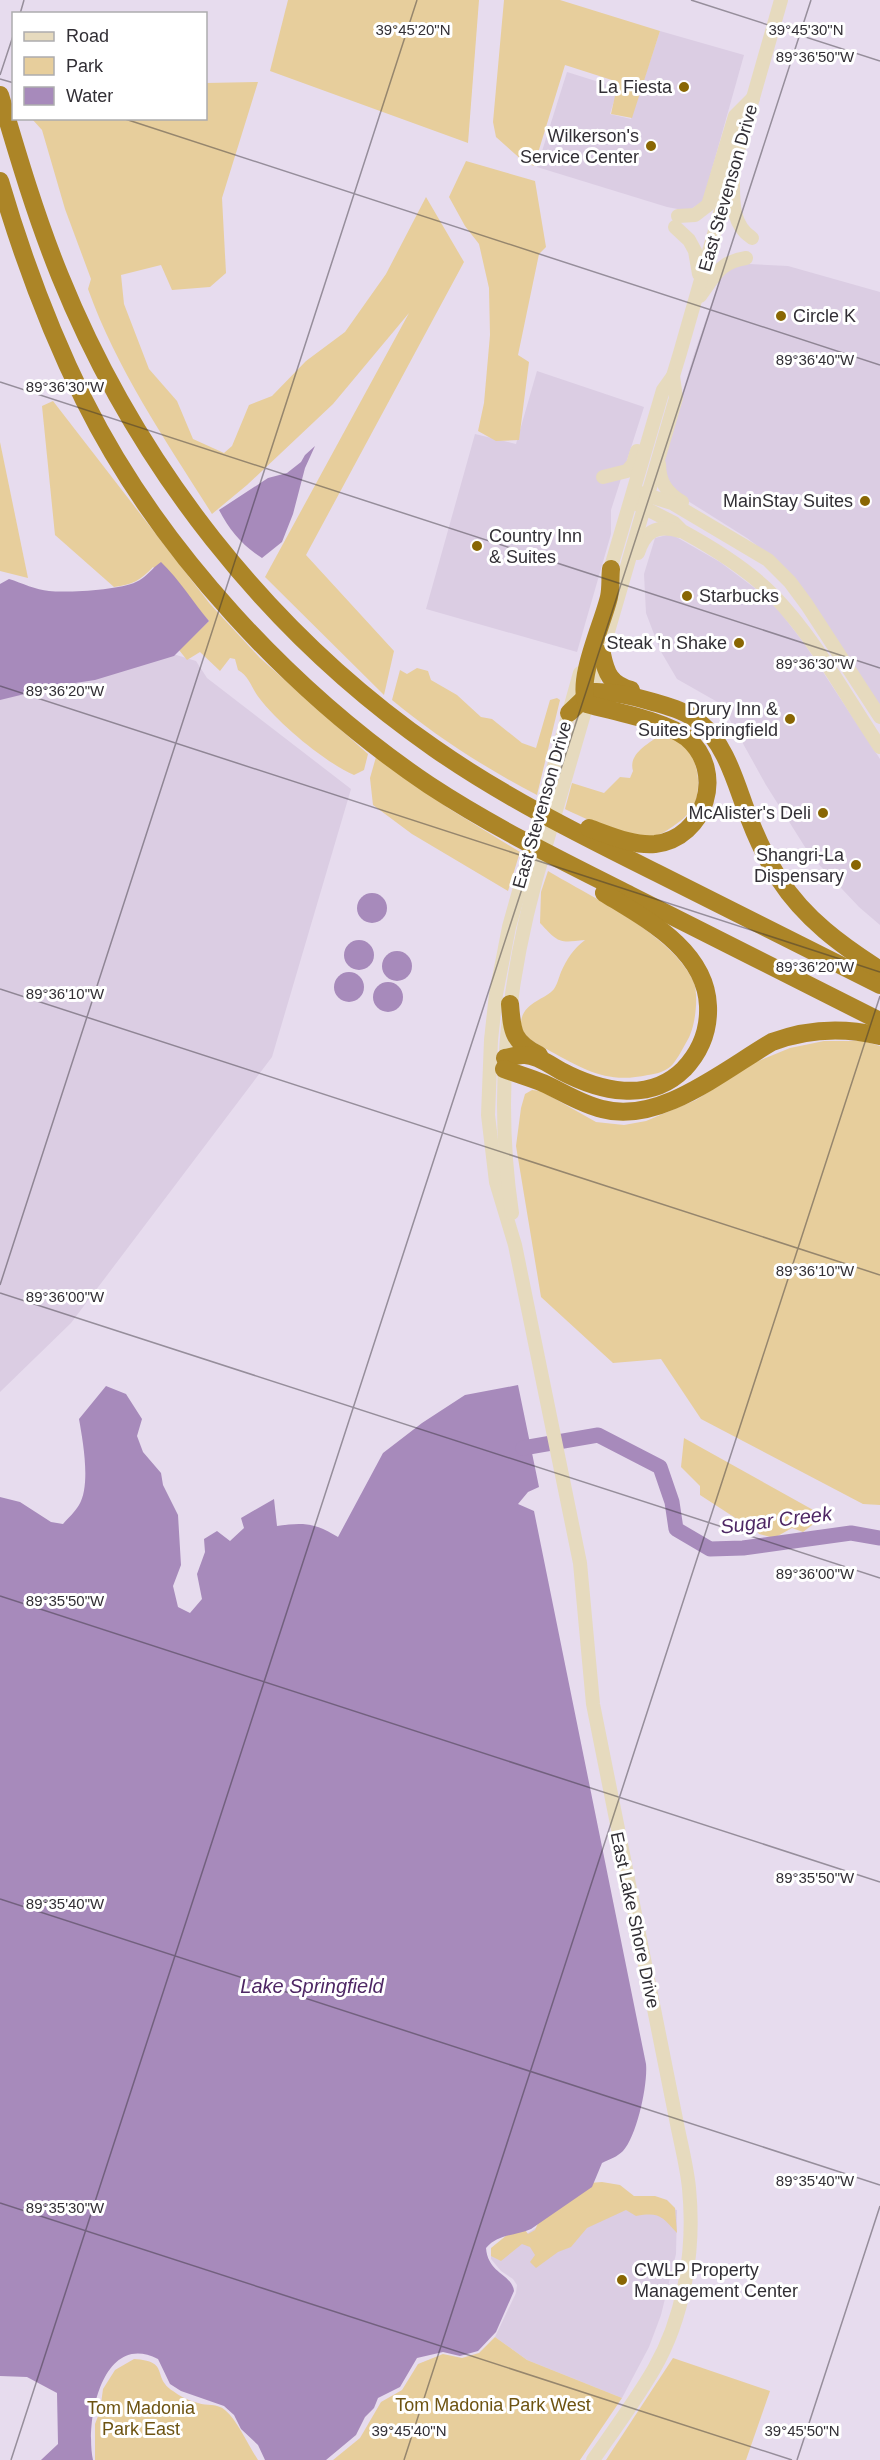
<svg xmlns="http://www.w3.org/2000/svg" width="880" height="2460" viewBox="0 0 880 2460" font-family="Helvetica,sans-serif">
  <rect width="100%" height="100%" fill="#e7dcee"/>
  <g fill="#dbcde3">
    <path d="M660,31L744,55L703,201L688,211L667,207L537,167L567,72L618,88L610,114L631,119Z"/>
    <path d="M749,264L788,266L880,292V705L764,551L747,538L672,491L667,485L664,456L693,357L719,281L730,266Z"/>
    <path d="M537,371L644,407L611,510V534L577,652L426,609L475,434L516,444Z"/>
    <path d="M671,534L720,562L760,592L780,612L804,643L880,759V925L859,907L810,855L766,785L721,704L677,679L660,650L646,613L644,574L655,538Z"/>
    <path d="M160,650L196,661L207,678L351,789L272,1057L71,1323L0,1392V682Z"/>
    <path d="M595,2188L677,2210L676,2254L661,2315L649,2347L622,2398L527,2360L495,2337L516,2293L517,2285L513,2279L501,2271L491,2259V2251L497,2244L525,2235Z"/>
  </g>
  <g fill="#e7ce9c">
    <path d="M288,0H479L468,143L270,71Z"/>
    <path d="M504,0H560L660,31L632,118L611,114L618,82L565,65L534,166L524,162L496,137L493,122Z"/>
    <path d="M258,82L222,198L226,273L210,287L172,290L161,265L121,275L124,304L149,369L177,401L193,439L224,453L232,446L249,405L272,396L306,361L345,332L386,274L426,197L464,262L306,555L394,651L384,695L265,577L409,313L333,404L247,485L212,514C166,441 117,370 88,289L91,279L65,209L42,130L32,119L206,118V83Z"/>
    <path d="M466,161L535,181L546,247L539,254L518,355L529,362L519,440L496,441L478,431L484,403L490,335L489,288L479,244L465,226L449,197Z"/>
    <path d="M53,401L210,604L260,658L368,754L364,770L354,775C326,763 279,724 260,699C251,688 250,677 238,670L235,659L230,658L220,671L200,652L187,660L179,650L209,621L189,599L153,567C141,580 132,585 114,587L55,535L42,406Z"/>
    <path d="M0,442L28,578L0,571Z"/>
    <path d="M417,668L428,671L431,680L457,695L481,717L492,719L522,743L536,748L550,700L557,698L560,700L537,795C485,768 437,737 392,700L400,670L407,674Z"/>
    <path d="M660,735C694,735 706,781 693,807C688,816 678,823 669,829C666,831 661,834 657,835C631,841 588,820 565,809L572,783L604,793L620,777L630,778L633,771C628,754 648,744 660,735Z"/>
    <path d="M376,757L448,808L520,852L508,891L412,834L373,805L370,778Z"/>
    <path d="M548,871C591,897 674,935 694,983C699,997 695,1029 687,1041C683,1048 678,1058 673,1064C667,1071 657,1074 648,1075C607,1084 585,1070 550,1051C540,1045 522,1038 521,1024C521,1003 545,1000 554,989C557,985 559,977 561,972C567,959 573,949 585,940C558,943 559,943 540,923L541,892Z"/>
    <path d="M824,1041H863L880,1046V1505L863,1504L701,1419L661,1359L613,1363L541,1297L516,1146L521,1108L525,1094L532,1090L541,1091L596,1122L624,1125L646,1121L696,1100L756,1062L790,1048Z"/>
    <path d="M684,1438L824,1516L803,1532L792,1528L774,1538L759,1534L752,1524L740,1521L700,1495V1486L681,1467Z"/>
    <path d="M602,2182L620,2185L634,2196H655L667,2200L675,2208L677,2233C661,2216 660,2212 636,2216L626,2210L587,2228L571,2247L558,2252L536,2268L530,2262L535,2255L530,2247L522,2244L501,2261L491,2256V2248L518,2226L523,2227L528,2234L535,2230L539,2221L589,2183Z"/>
    <path d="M495,2337L527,2360L622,2398L580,2460H333L360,2438L381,2402L402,2390L418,2364L443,2354L462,2358L479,2353Z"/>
    <path d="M673,2358L770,2391L746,2460H606Z"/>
    <path d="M134,2359C171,2361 151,2377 173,2391C179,2396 190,2401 198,2403C207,2406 217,2403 225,2410C238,2421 248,2445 258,2460H95V2424L100,2411L103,2389L115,2370Z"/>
  </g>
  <g fill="#a78abb">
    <path d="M315,446L305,468L293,514L282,542L262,558C243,546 230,531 219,510L268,478L287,473L301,462L305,455Z"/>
    <path d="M161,562C179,579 193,602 209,621L174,656L95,680L62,685L0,700V584L9,579C22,583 36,590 49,591C67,593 120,590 136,582C146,578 152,568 161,562Z"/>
    <circle cx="372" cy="908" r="15"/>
    <circle cx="359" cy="955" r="15"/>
    <circle cx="397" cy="966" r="15"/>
    <circle cx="349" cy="987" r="15"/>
    <circle cx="388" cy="997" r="15"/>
    <path d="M518,1385L539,1487L528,1492L518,1504L534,1511L646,2064C648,2084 637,2136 623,2151C617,2157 610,2159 602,2163L592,2187L531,2229C515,2236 498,2234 486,2248C488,2274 512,2274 514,2291L496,2332L478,2351L460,2356L443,2352L417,2358L400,2387L378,2398L374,2408L365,2417L356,2435L326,2460H265L258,2445L241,2429L234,2415L224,2406L181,2391L170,2384L158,2359C101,2330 85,2424 93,2460H41L58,2444L57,2393L27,2377L0,2376V1497L20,1502L51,1522L63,1524C68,1518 75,1512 79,1505C91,1485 83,1442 79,1419L106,1386L126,1394L142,1419L137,1436L143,1452L161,1473L163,1485L178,1515L181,1565L173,1586L178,1607L190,1613L202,1599L197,1574L205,1552L204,1539L217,1531L230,1541L244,1528L241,1518L274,1499L277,1526C304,1522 315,1523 338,1537L383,1453L422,1423L465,1395Z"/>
  </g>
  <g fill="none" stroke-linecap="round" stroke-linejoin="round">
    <path stroke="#a78abb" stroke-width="15" d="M523,1448L598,1435L660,1467L672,1502L676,1529L710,1549L743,1548L851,1533L880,1538"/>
    <g stroke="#e6dabe" stroke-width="14">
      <path d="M733,181C733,202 732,225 752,238"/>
      <path d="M678,216L695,215L708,205L735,116L753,98"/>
      <path d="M675,227L689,240L695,251L699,274"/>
      <path d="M700,296C715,276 719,262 746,258"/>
      <path d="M659,464C659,482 667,493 682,502"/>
      <path d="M603,477L627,471L633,464L637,451"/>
      <path d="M640,493L672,503L768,560L790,582L807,605L880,717"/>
      <path d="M637,504L674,523L682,531C715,549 749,570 775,597C817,641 846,697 880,747"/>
      <path d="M638,553C645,531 657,524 680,531"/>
      <path d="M608,577L663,390L673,376L680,353L781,0"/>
      <path d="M580,673L509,927L496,994L491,1040L488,1115L496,1182L515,1245L580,1563L593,1704L678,2129C682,2148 687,2168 689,2188C695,2248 685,2315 654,2369C636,2400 614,2430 593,2460"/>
      <path d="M512,1213C495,1099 506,990 536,879L676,398L673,376"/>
    </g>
    <g stroke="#ac8527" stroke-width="18">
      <path d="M0,95C18,156 36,217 60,276C136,464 267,632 434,748C504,797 581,835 657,873C732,910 806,948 880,985"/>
      <path d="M0,181C22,256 49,329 84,400C158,549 291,692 429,785C493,827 562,861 630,895C713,937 797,979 880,1021"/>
      <path d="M602,654C606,673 610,684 631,690"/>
      <path d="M569,713L591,692C613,691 632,696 653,702C670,707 686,711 699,722C727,745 736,785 749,818C757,839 767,860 779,879C805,919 841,945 880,970"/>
      <path d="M589,828C609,835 633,846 655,844C706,838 726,771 687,738C666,721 615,712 587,704C576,680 603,623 609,597C611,588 610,578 611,569"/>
      <path d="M510,1004C512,1032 513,1042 539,1055"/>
      <path d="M505,1058C511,1057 517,1055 523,1055C536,1054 550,1065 561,1071C599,1091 649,1104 684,1069C700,1052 709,1030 708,1006C706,950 646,919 604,893"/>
      <path d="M504,1069C517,1074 531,1078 543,1083C563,1092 581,1104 602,1109C659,1125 724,1070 772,1042C807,1029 843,1027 880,1036"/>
    </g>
  </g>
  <path fill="none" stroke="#322f35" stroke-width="1.5" stroke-opacity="0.45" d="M691,0L880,61M20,14L24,0M0,75L14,33M0,79L14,83M122,118L880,365M0,382L880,668M0,686L880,972M0,989L880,1275M0,1285L417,0M0,1293L880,1578M0,1596L880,1882M0,1899L880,2185M0,2203L792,2460M11,2460L811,0M404,2460L880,996M797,2460L880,2206"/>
  <g fill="#896603" stroke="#fff" stroke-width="2">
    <circle cx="684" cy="87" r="6"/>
    <circle cx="651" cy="146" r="6"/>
    <circle cx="781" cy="316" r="6"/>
    <circle cx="865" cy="501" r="6"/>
    <circle cx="477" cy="546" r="6"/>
    <circle cx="687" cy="596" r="6"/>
    <circle cx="739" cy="643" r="6"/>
    <circle cx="790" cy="719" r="6"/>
    <circle cx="823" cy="813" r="6"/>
    <circle cx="856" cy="865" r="6"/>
    <circle cx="622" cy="2280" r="6"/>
  </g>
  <g text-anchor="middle" stroke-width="6" stroke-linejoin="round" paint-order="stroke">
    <g font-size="18" fill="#322f35" stroke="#fff" text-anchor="end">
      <text x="672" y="93">La Fiesta</text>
      <text x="639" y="142">Wilkerson's<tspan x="639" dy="21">Service Center</tspan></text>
      <text x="793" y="322" text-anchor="start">Circle K</text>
      <text x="853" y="507">MainStay Suites</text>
      <text x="489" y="542" text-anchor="start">Country Inn<tspan x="489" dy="21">&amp; Suites</tspan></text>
      <text x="699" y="602" text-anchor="start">Starbucks</text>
      <text x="727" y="649">Steak 'n Shake</text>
      <text x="778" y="715">Drury Inn &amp;<tspan x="778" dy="21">Suites Springfield</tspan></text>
      <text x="811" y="819">McAlister's Deli</text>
      <text x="844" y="861">Shangri-La<tspan x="844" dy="21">Dispensary</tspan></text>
      <text x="634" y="2276" text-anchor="start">CWLP Property<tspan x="634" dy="21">Management Center</tspan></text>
    </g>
    <g font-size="18" fill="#322f35" stroke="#fff">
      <text transform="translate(728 188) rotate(-74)" y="6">East Stevenson Drive</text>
      <text transform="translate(542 805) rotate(-74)" y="6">East Stevenson Drive</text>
      <text transform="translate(635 1920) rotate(78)" y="6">East Lake Shore Drive</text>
    </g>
    <g font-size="18" fill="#6d5311" stroke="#fff">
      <text x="493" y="2411">Tom Madonia Park West</text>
      <text x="141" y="2414">Tom Madonia<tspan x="141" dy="21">Park East</tspan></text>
    </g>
    <g font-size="20" font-style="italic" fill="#4e2764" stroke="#fff">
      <text transform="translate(776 1520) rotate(-7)" y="7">Sugar Creek</text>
      <text x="312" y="1993">Lake Springfield</text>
    </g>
  </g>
  <g font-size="15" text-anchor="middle" fill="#322f35" stroke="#fff" stroke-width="6" stroke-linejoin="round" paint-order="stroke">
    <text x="413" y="35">39°45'20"N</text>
    <text x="806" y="35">39°45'30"N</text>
    <text x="815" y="62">89°36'50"W</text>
    <text x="815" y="365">89°36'40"W</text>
    <text x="65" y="392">89°36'30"W</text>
    <text x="815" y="669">89°36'30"W</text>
    <text x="65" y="696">89°36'20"W</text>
    <text x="815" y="972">89°36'20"W</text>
    <text x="65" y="999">89°36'10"W</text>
    <text x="815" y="1276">89°36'10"W</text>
    <text x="65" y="1302">89°36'00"W</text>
    <text x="815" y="1579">89°36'00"W</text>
    <text x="65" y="1606">89°35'50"W</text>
    <text x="815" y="1883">89°35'50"W</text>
    <text x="65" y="1909">89°35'40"W</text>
    <text x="815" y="2186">89°35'40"W</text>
    <text x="65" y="2213">89°35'30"W</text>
    <text x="409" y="2436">39°45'40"N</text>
    <text x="802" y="2436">39°45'50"N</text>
  </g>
  <rect x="12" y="12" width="195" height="108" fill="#ffffff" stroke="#adacae" stroke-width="1.5"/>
  <rect x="24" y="32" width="30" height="9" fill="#e6dabe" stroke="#adacae" stroke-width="1.5"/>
  <text x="66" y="42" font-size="18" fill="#322f35">Road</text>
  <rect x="24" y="57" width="30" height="18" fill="#e7ce9c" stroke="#adacae" stroke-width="1.5"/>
  <text x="66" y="72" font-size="18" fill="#322f35">Park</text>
  <rect x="24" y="87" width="30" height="18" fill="#a78abb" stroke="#adacae" stroke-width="1.5"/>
  <text x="66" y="102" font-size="18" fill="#322f35">Water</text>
</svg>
